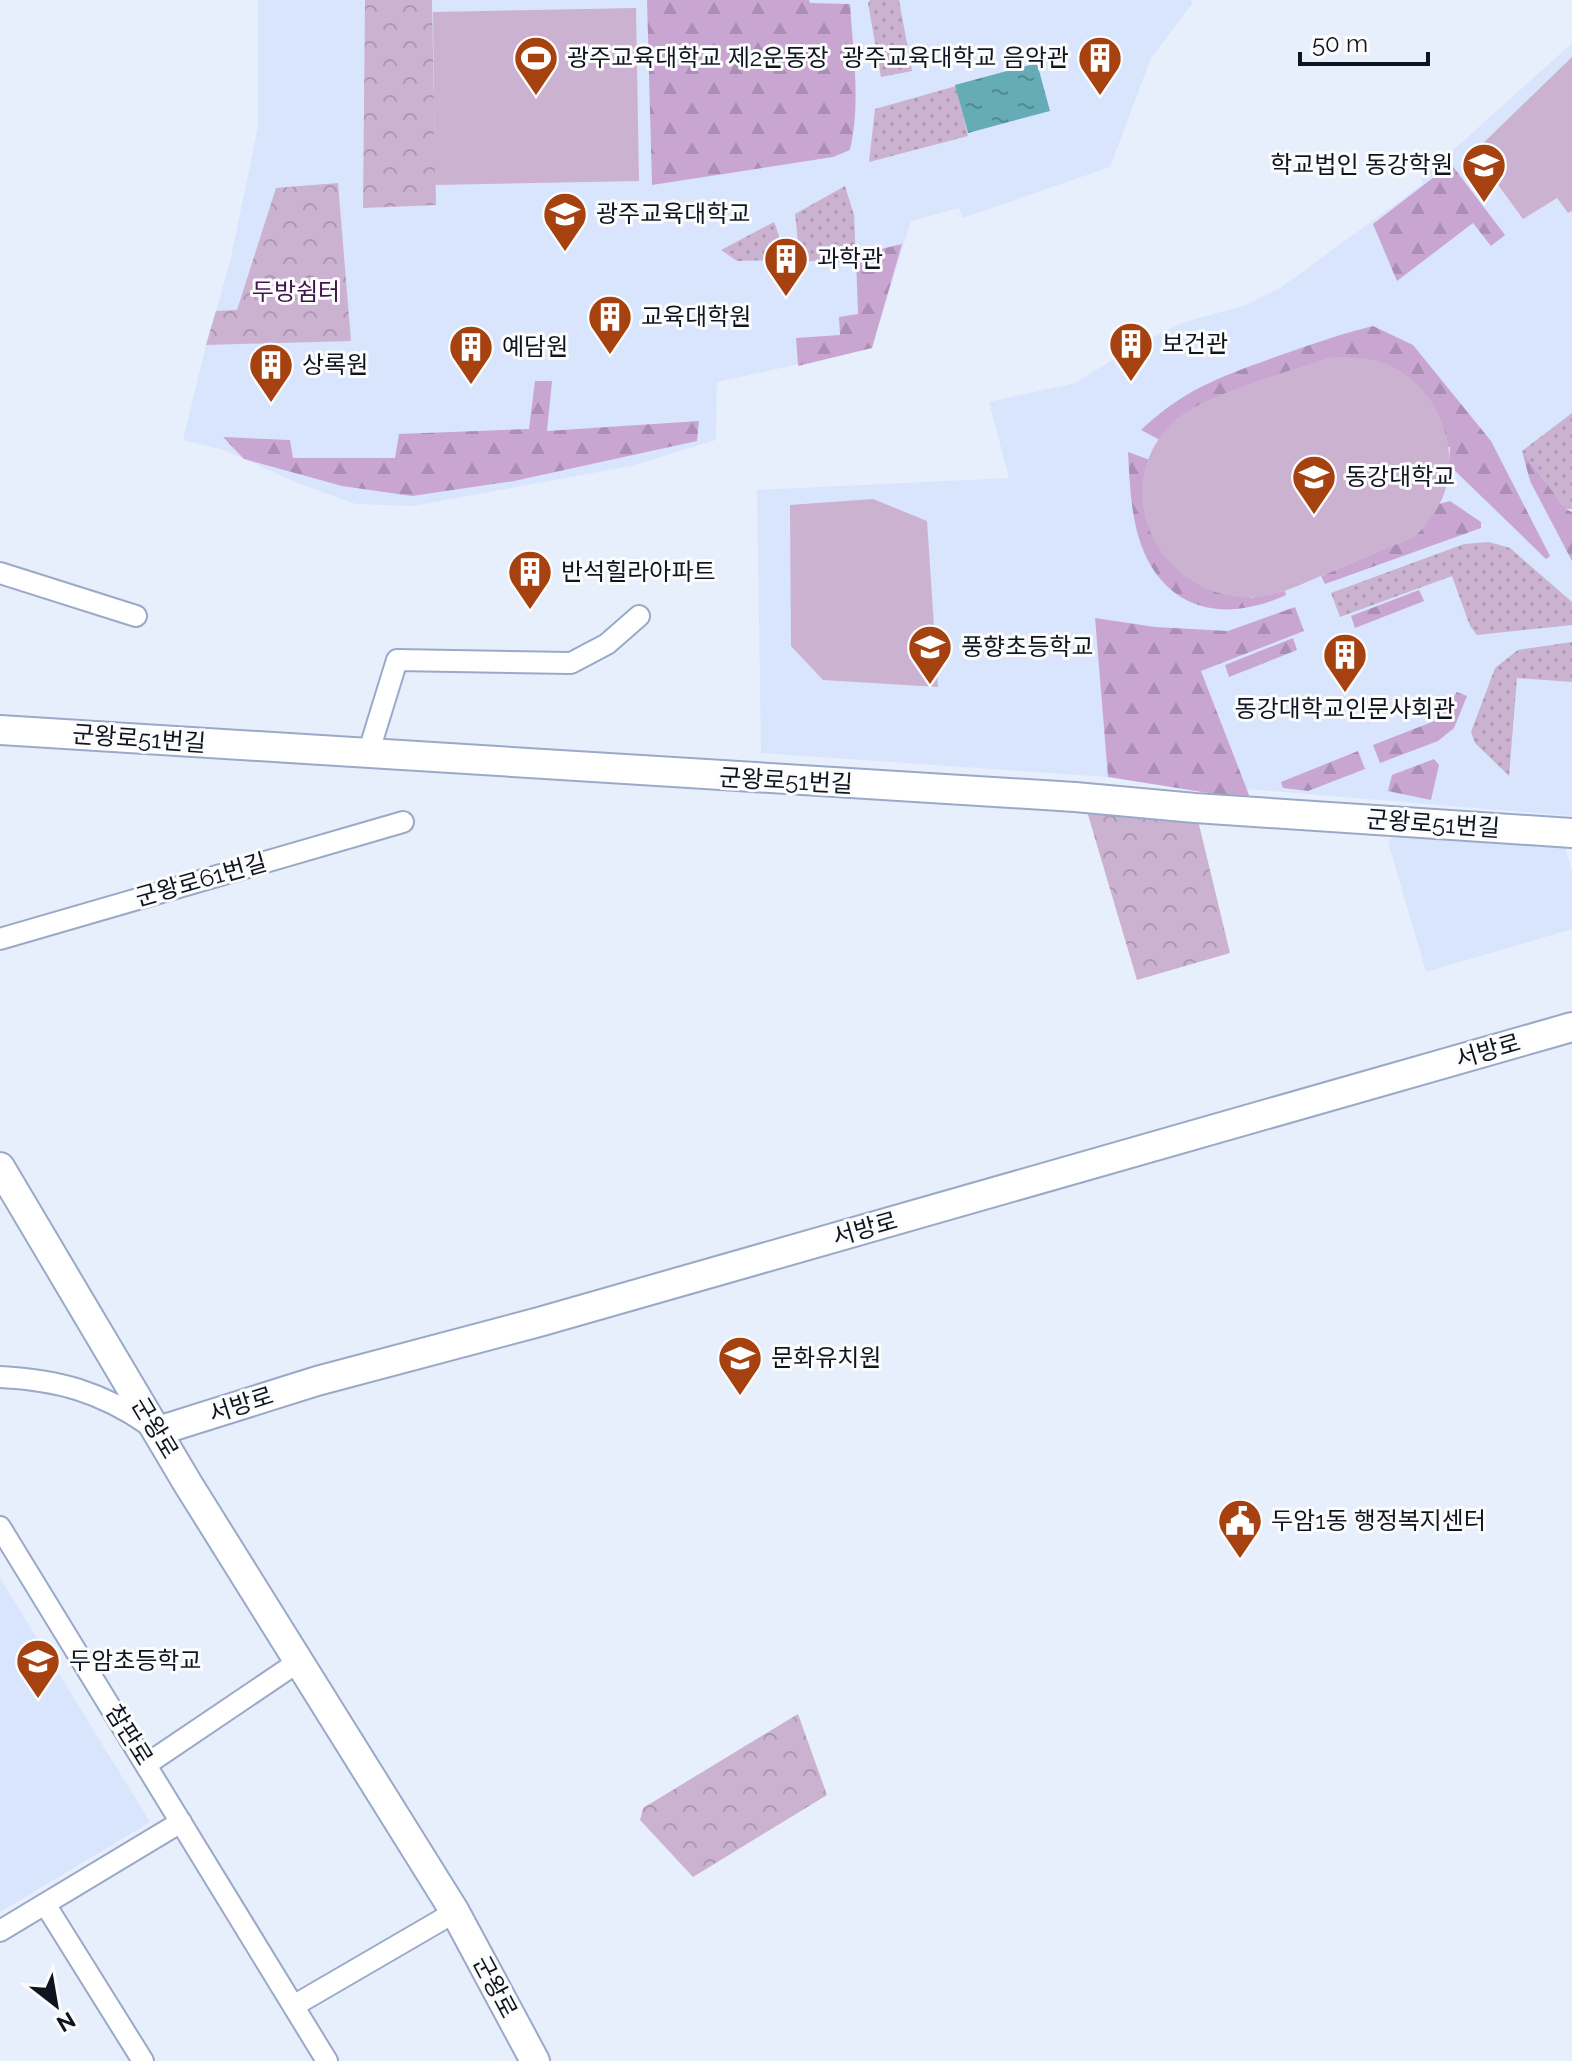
<svg xmlns="http://www.w3.org/2000/svg" width="1572" height="2061" viewBox="0 0 1572 2061" font-family="Raleway,'Noto Sans KR',sans-serif">
  <defs>
    <pattern id="grass-dots" width="8" height="8" patternUnits="userSpaceOnUse" patternTransform="scale(2)"><rect width="8" height="8" fill="#cbb2d1"/><path d="M2 2h.1M6 6h.1" fill="none" stroke="#ad98b3" stroke-width="1.8" stroke-linecap="round"/></pattern>
    <pattern id="forest-firs" width="22" height="20" patternUnits="userSpaceOnUse" patternTransform="scale(2)"><rect width="22" height="20" fill="#c9a6d2"/><path d="M5 1l3.5 6h-7zM16 11l3.5 6h-7z" fill="#ab8eb4"/></pattern>
    <pattern id="park-crowns" width="20" height="18" patternUnits="userSpaceOnUse" patternTransform="scale(2)"><rect width="20" height="18" fill="#cbb2d1"/><path d="M2 6a3 3 0 1 1 6 0M12 15a3 3 0 1 1 6 0" fill="none" stroke="#ad98b3"/></pattern>
    <pattern id="water-ripples" width="26" height="14" patternUnits="userSpaceOnUse" patternTransform="scale(2)"><rect width="26" height="14" fill="#65acb7"/><path d="M2 4q2-2 4 0t4 0M15 11q2-2 4 0t4 0" fill="none" stroke="#528b94"/></pattern>
  </defs>
  <rect width="100%" height="100%" fill="#e8effc"/>
  <g fill="#d9e5fc">
    <path d="M258,0H1191L1192,4L1151,58L1110,167L963,218L959,208L911,221L872,348L717,382L716,440L631,466L413,506L356,504L300,484L224,450L183,440L206,345L230,262L258,127Z"/>
    <path d="M1572,43V816L1220,787L1095,619L1108,777L761,753L757,490L1009,478L989,402L1075,383L1141,342L1185,322L1246,305L1280,288L1423,184L1421,179Z"/>
    <path d="M1398,829L1564,843L1572,872V929L1426,972L1388,842Z"/>
    <path d="M0,1578L150,1822L0,1912Z"/>
  </g>
  <g fill="url(#grass-dots)">
    <path d="M870,0H899L912,71L881,77L868,3Z"/>
    <path d="M956,86L968,136L869,162L875,109Z"/>
    <path d="M845,186L854,215L856,262L804,261L799,250L795,214Z"/>
    <path d="M774,222C780,235 782,248 775,260L737,261L721,250Z"/>
    <path d="M1572,413V509H1566L1522,451Z"/>
    <path d="M1489,542L1510,548L1572,602V625L1477,635L1470,626L1452,576L1340,617L1331,593L1464,544Z"/>
    <path d="M1572,642V682L1517,678L1509,776L1475,743L1471,732L1495,668L1518,650Z"/>
  </g>
  <g fill="url(#forest-firs)">
    <path d="M647,0H809L810,3L850,4C853,53 861,102 850,150L833,157L652,185Z"/>
    <path d="M1451,164L1505,235L1491,246L1473,223L1397,281L1373,224Z"/>
    <path d="M902,244L872,348L798,366L796,338L840,335L839,317L858,314L856,255Z"/>
    <path d="M1373,326L1413,345L1491,441L1550,556L1546,559L1449,465L1450,447L1170,426L1160,440L1141,430C1185,388 1223,376 1278,356C1310,345 1340,334 1373,326Z"/>
    <path d="M535,381H552L547,431L699,421L697,441L514,481L412,496L342,486L244,459L223,437L290,440L293,458H395L399,434L529,429Z"/>
    <path d="M1522,451L1566,509L1572,512V561L1530,481Z"/>
    <path d="M1128,452L1150,460L1143,488L1251,598L1285,591L1286,595C1237,618 1182,617 1151,566C1131,532 1130,489 1128,452Z"/>
    <path d="M1450,501L1481,522V528L1325,584L1321,576L1415,536L1439,504Z"/>
    <path d="M1419,590L1424,601L1355,628L1351,616Z"/>
    <path d="M1295,607L1304,631L1201,671L1249,795L1246,799L1108,777L1095,618L1155,627L1228,631Z"/>
    <path d="M1293,638L1297,650L1229,677L1225,665Z"/>
    <path d="M1457,692L1467,696L1454,728L1438,741L1380,763L1373,745L1437,720Z"/>
    <path d="M1358,751L1365,769L1308,791L1283,788L1281,782Z"/>
    <path d="M1434,759L1439,765L1431,800L1388,791L1392,775Z"/>
  </g>
  <g fill="url(#park-crowns)">
    <path d="M365,0H432L436,205L363,208Z"/>
    <path d="M338,183L351,341L206,345L216,311L237,310L276,188Z"/>
    <path d="M1083,798L1195,808L1230,953L1137,980Z"/>
    <path d="M798,1714L827,1795L693,1877L640,1820L643,1808Z"/>
  </g>
  <g fill="#cbb2d1">
    <path d="M636,8L639,181L435,185L433,12Z"/>
    <path d="M1572,57V211L1568,213L1557,198L1523,219L1474,152Z"/>
    <path d="M1331,357C1353,357 1375,357 1395,368C1447,395 1468,472 1430,519C1425,524 1420,533 1414,537C1408,541 1398,543 1392,546C1371,555 1351,563 1330,572C1301,584 1270,601 1238,597C1154,587 1110,489 1170,425C1199,395 1289,372 1331,357Z"/>
    <path d="M873,499L927,521L938,687L823,680L791,646L790,505Z"/>
  </g>
  <path fill="url(#water-ripples)" d="M1037,63L1050,111L968,133L955,85Z"/>
  <g fill="none" stroke-linecap="round" stroke-linejoin="round">
    <g stroke="#9aa9c8" stroke-width="24">
      <g id="street">
        <path d="M0,573L136,616"/>
        <path d="M368,754L397,660L571,663L607,644L639,616"/>
        <path d="M0,939L403,822"/>
        <path d="M0,1377C59,1380 101,1392 149,1425"/>
        <path d="M0,1527L327,2061"/>
        <path d="M147,1764L298,1662"/>
        <path d="M45,1904L143,2061"/>
        <path d="M0,1931L181,1822"/>
        <path d="M295,2005L455,1912"/>
      </g>
    </g>
    <g stroke="#9aa9c8" stroke-width="32">
      <g id="secondary">
        <path d="M0,730L1075,797L1195,808L1572,833"/>
        <path d="M0,1167L188,1484L455,1912L535,2061"/>
        <path d="M158,1431L317,1381L539,1322L1572,1027"/>
      </g>
    </g>
    <use href="#street" stroke="#fff" stroke-width="20"/>
    <use href="#secondary" stroke="#fff" stroke-width="28"/>
  </g>
  <defs>
    <g id="stadium-pin" transform="scale(2.3)"><path d="M0 17L-7.5 6A9.5 9.5 0 1 1 7.5 6Z" fill="#a64210" stroke="#fcfcfc"/><path d="M0-5a6.5 5 0 1 0 0 10a6.5 5 0 1 0 0-10ZM-3.5-1.8h7v3.6h-7Z" fill="#fff"/></g>
    <g id="building-pin" transform="scale(2.3)"><path d="M0 17L-7.5 6A9.5 9.5 0 1 1 7.5 6Z" fill="#a64210" stroke="#fcfcfc"/><path d="M-4-6H4V6H1V3H-1V6H-4ZM-2.5-4.3h1.7v1.8h-1.7ZM.8-4.3h1.7v1.8H.8ZM-2.5-1h1.7V.8h-1.7ZM.8-1h1.7V.8H.8Z" fill="#fff"/></g>
    <g id="school-pin" transform="scale(2.3)"><path d="M0 17L-7.5 6A9.5 9.5 0 1 1 7.5 6Z" fill="#a64210" stroke="#fcfcfc"/><path d="M0-5L7-2L0 1L-7-2ZM-4 1L0 2.5L4 1V4Q0 6-4 4Z" fill="#fff"/></g>
    <g id="university-pin" transform="scale(2.3)"><path d="M0 17L-7.5 6A9.5 9.5 0 1 1 7.5 6Z" fill="#a64210" stroke="#fcfcfc"/><path d="M0-5L7-2L0 1L-7-2ZM-4 1L0 2.5L4 1V4Q0 6-4 4Z" fill="#fff"/></g>
    <g id="civic-pin" transform="scale(2.3)"><path d="M0 17L-7.5 6A9.5 9.5 0 1 1 7.5 6Z" fill="#a64210" stroke="#fcfcfc"/><path d="M-.6-6.5H3V-4.5H.6V-3L4-1V1h2V6H-6V1h2V-1L-.6-3ZM-1.2 2.5V6h2.4V2.5Z" fill="#fff"/></g>
  </defs>
  <g fill-rule="evenodd">
    <use href="#stadium-pin" x="536" y="58"/>
    <use href="#building-pin" x="1100" y="58"/>
    <use href="#school-pin" x="1484" y="165"/>
    <use href="#university-pin" x="565" y="214"/>
    <use href="#building-pin" x="786" y="259"/>
    <use href="#building-pin" x="610" y="317"/>
    <use href="#building-pin" x="1131" y="344"/>
    <use href="#building-pin" x="471" y="347"/>
    <use href="#building-pin" x="271" y="365"/>
    <use href="#university-pin" x="1314" y="477"/>
    <use href="#building-pin" x="530" y="572"/>
    <use href="#school-pin" x="930" y="647"/>
    <use href="#building-pin" x="1345" y="655"/>
    <use href="#school-pin" x="740" y="1358"/>
    <use href="#civic-pin" x="1240" y="1521"/>
    <use href="#school-pin" x="38" y="1661"/>
  </g>
  <g text-anchor="middle" stroke-width="6" stroke-linejoin="round" paint-order="stroke">
    <g font-size="24" fill="#0f1520" stroke="#fcfcfc" text-anchor="start">
      <text x="567" y="66">광주교육대학교 제2운동장</text>
      <text x="1069" y="66" text-anchor="end">광주교육대학교 음악관</text>
      <text x="1453" y="173" text-anchor="end">학교법인 동강학원</text>
      <text x="596" y="222">광주교육대학교</text>
      <text x="817" y="267">과학관</text>
      <text x="641" y="325">교육대학원</text>
      <text x="1162" y="352">보건관</text>
      <text x="502" y="355">예담원</text>
      <text x="302" y="373">상록원</text>
      <text x="1345" y="485">동강대학교</text>
      <text x="561" y="580">반석힐라아파트</text>
      <text x="961" y="655">풍향초등학교</text>
      <text x="1345" y="717" text-anchor="middle">동강대학교인문사회관</text>
      <text x="771" y="1366">문화유치원</text>
      <text x="1271" y="1529">두암1동 행정복지센터</text>
      <text x="69" y="1669">두암초등학교</text>
    </g>
    <g font-size="24" fill="#41154b" stroke="#fcfcfc">
      <text x="296" y="300">두방쉼터</text>
    </g>
    <g font-size="24" fill="#0f1520" stroke="#fcfcfc">
      <text transform="translate(139 739) rotate(4)" y="8">군왕로51번길</text>
      <text transform="translate(786 781) rotate(3)" y="8">군왕로51번길</text>
      <text transform="translate(1433 824) rotate(4)" y="8">군왕로51번길</text>
      <text transform="translate(201 880) rotate(-16)" y="8">군왕로61번길</text>
      <text transform="translate(1488 1051) rotate(-16)" y="8">서방로</text>
      <text transform="translate(865 1229) rotate(-16)" y="8">서방로</text>
      <text transform="translate(241 1405) rotate(-18)" y="8">서방로</text>
      <text transform="translate(155 1428) rotate(59)" y="8">군왕로</text>
      <text transform="translate(129 1735) rotate(58)" y="8">참판로</text>
      <text transform="translate(495 1987) rotate(62)" y="8">군왕로</text>
    </g>
  </g>
  <g transform="translate(56 2005) rotate(149)" stroke="#fcfcfc" stroke-width="6" paint-order="stroke">
  <path d="M0-6L14 30L0 20L-14 30Z" fill="#0f1520"/>
  <text y="-12" font-size="22" font-weight="bold" text-anchor="middle" fill="#0f1520">N</text>
  </g>
  <path d="M1300 52v12h128v-12" fill="none" stroke="#0f1520" stroke-width="4"/>
  <text x="1312" y="52" font-size="24" fill="#0f1520" stroke="#fcfcfc" stroke-width="6" paint-order="stroke">50 m</text>
</svg>
